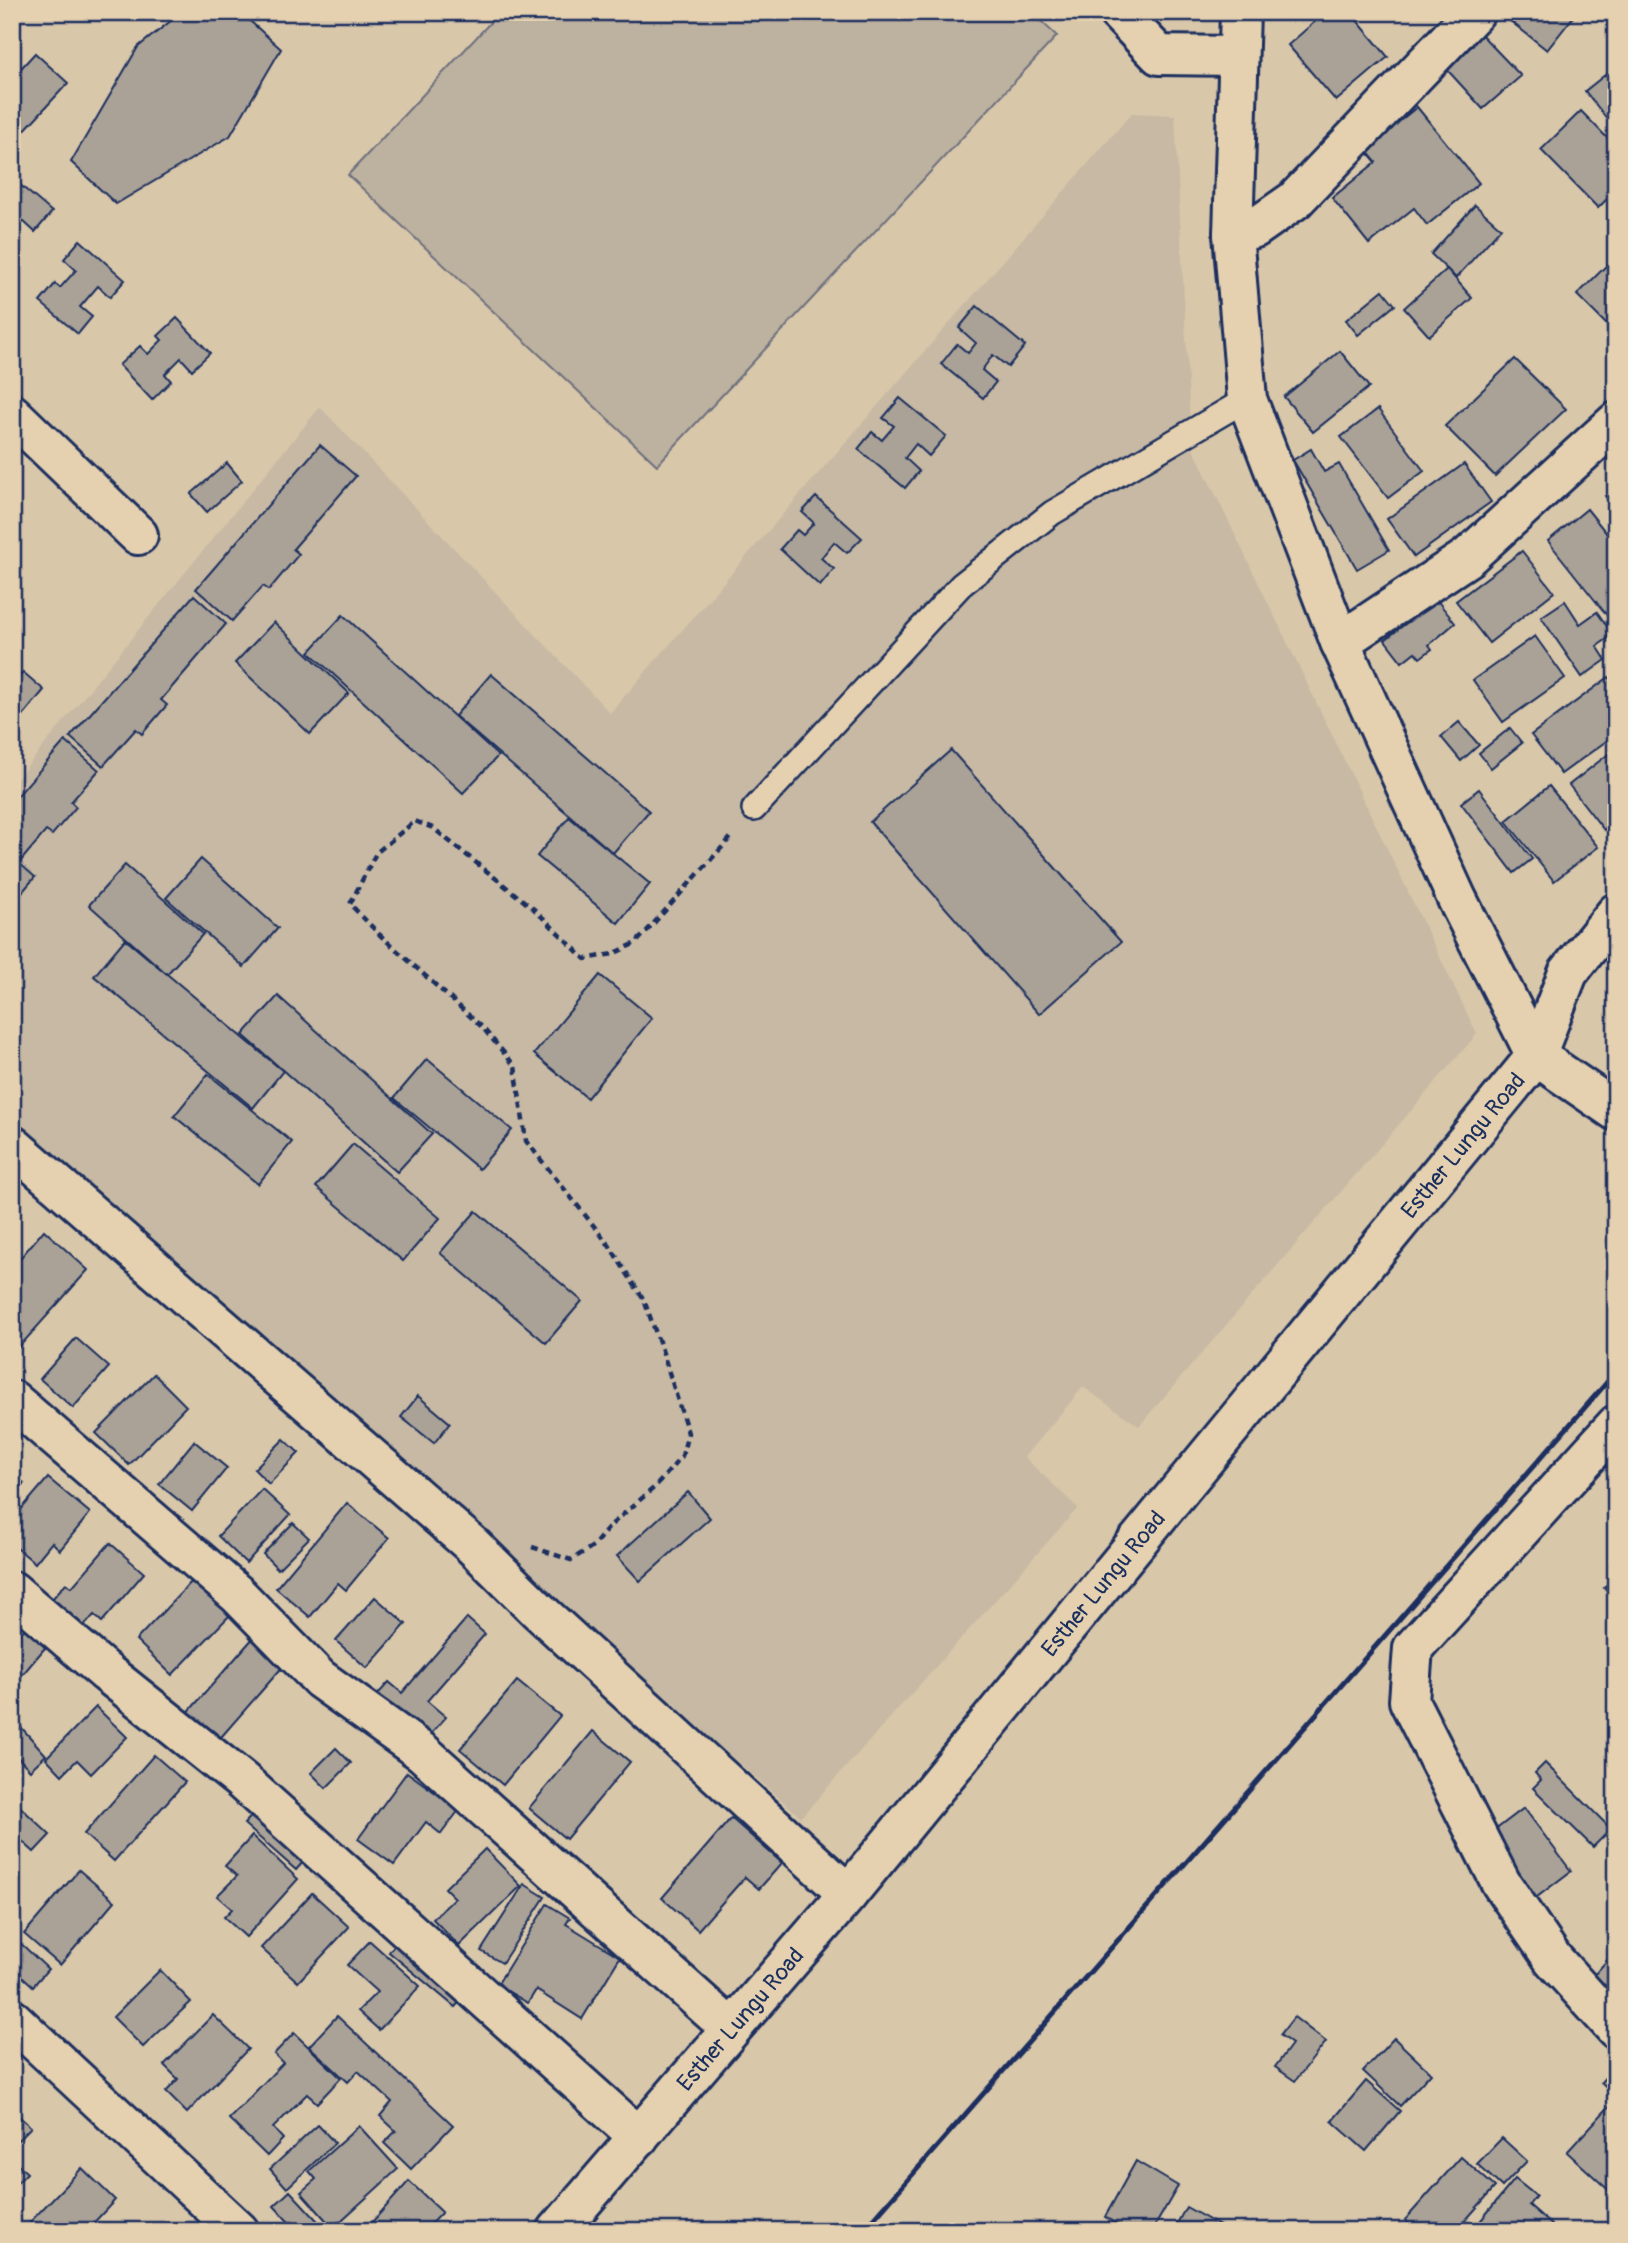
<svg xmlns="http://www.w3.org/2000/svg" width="1628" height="2243" viewBox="0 0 1628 2243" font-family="Pangolin,sans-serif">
  <rect width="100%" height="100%" fill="#d9c7aa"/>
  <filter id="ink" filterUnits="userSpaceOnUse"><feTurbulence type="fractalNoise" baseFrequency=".0143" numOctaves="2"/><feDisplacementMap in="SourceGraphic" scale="14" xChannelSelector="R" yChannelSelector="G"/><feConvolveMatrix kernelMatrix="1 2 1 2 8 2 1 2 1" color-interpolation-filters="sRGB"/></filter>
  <g filter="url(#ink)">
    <path fill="#c7b9a3" d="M1132,113L1175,115L1191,444L1477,1034L1139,1426L1083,1387L1024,1457L1078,1508L801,1817L12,1131V785L320,407L610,713Z"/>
    <path fill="#bdb19f" stroke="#6c707e" stroke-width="2" d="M500,12H1031L1057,36L657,465L348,175Z"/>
    <g fill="#aaa297" stroke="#1b2f5e" stroke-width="2">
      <path d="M182,12H240L281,49L230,136L116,204L71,162L138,47Z"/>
      <path d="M1326,12H1350L1388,57L1336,101L1288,45Z"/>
      <path d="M1515,12H1577L1547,50L1509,20Z"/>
      <path d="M1477,30L1521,76L1483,109L1441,63Z"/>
      <path d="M35,53L68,83L21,134L12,126V78Z"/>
      <path d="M1616,66V130L1585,91Z"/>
      <path d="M1417,107L1479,183L1427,225L1414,208L1369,244L1332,198L1376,162L1365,149Z"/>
      <path d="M1581,111L1616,147V190L1598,208L1541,150Z"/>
      <path d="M12,178L52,212L35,232L23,221L12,234Z"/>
      <path d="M1475,205L1501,228L1456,278L1431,254Z"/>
      <path d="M80,240L125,280L110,297L98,286L80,307L92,317L78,334L40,302L55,284L60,288L76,270L64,259Z"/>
      <path d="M1616,256V334L1577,295Z"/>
      <path d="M1447,269L1472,298L1429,336L1404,308Z"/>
      <path d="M1383,290L1395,305L1358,335L1346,320Z"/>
      <path d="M977,306L1025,346L1008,367L993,355L982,370L996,382L983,398L941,364L957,344L968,353L976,343L959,328Z"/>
      <path d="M177,318L210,353L192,370L181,358L165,374L171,381L152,400L119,365L140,346L148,354L162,340L158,336Z"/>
      <path d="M1340,351L1369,387L1313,432L1284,397Z"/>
      <path d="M1515,359L1566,409L1495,476L1445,426Z"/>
      <path d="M900,398L946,436L929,456L916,444L905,458L919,471L905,488L858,449L872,432L882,440L894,426L883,418Z"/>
      <path d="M1378,409L1424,471L1388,498L1341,437Z"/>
      <path d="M320,445L356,476L293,549L299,554L269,590L263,586L232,621L196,589Z"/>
      <path d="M1311,449L1324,472L1339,464L1389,550L1357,569L1293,460Z"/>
      <path d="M227,463L242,481L207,512L191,494Z"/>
      <path d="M1464,464L1491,502L1414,557L1387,519Z"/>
      <path d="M1616,487V510L1605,496Z"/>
      <path d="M816,497L862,538L847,553L834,542L821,558L834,569L820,586L780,549L797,530L803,535L814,523L802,512Z"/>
      <path d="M1587,509L1616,545V613L1609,618L1548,541Z"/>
      <path d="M1522,551L1554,592L1489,643L1456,601Z"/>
      <path d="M194,595L226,624L161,700L167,705L142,734L136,729L103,766L70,737Z"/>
      <path d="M1436,599L1455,623L1429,645L1432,649L1420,658L1415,652L1402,662L1385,640Z"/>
      <path d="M1565,601L1580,624L1597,612L1613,635L1597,646L1606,660L1582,677L1541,617Z"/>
      <path d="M343,615L498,756L463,793L309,652Z"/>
      <path d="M274,622L349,693L310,734L235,663Z"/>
      <path d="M1535,636L1565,678L1503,722L1473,680Z"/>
      <path d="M23,672L44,690L12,729V684Z"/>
      <path d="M491,674L649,811L613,853L455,716Z"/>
      <path d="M1609,677L1616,686V734L1561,774L1531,735Z"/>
      <path d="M1459,722L1479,745L1461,761L1441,737Z"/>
      <path d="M1510,728L1522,743L1491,768L1479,753Z"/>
      <path d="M65,741L99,770L71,802L76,807L52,835L46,831L19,863L35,877L12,904V802Z"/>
      <path d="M1616,748V820L1604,830L1569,785Z"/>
      <path d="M951,750L1121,942L1039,1014L870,822Z"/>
      <path d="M1549,786L1598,847L1554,881L1506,821Z"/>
      <path d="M1479,789L1532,859L1514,873L1461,803Z"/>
      <path d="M569,817L650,884L618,923L537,856Z"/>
      <path d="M201,859L278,928L244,967L166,898Z"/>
      <path d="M125,865L203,934L167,974L89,905Z"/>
      <path d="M125,939L283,1071L253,1108L94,976Z"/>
      <path d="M600,975L652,1018L587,1098L534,1054Z"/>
      <path d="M278,996L432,1134L397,1172L243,1035Z"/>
      <path d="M427,1059L512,1130L479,1169L394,1098Z"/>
      <path d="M208,1074L292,1142L258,1184L174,1116Z"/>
      <path d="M353,1144L440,1218L403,1261L316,1187Z"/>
      <path d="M476,1211L582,1301L546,1343L440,1253Z"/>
      <path d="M44,1230L88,1270L12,1355V1275L19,1267L15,1264Z"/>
      <path d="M76,1338L109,1367L73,1408L40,1379Z"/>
      <path d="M154,1374L186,1406L129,1465L96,1433Z"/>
      <path d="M418,1396L450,1423L434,1443L401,1417Z"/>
      <path d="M284,1439L299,1453L269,1484L254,1469Z"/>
      <path d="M194,1441L227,1468L192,1511L159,1484Z"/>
      <path d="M12,1473L24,1483L12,1496Z"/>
      <path d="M48,1478L90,1513L60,1550L52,1542L35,1563L12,1544V1520Z"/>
      <path d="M262,1489L290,1515L246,1563L218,1536Z"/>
      <path d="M688,1492L710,1518L640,1581L617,1556Z"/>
      <path d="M347,1503L389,1538L346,1590L338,1583L310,1617L276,1588Z"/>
      <path d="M293,1523L309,1538L278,1569L263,1554Z"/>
      <path d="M110,1543L144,1573L102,1622L94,1615L77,1634L45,1607L66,1583L72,1587Z"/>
      <path d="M195,1578L231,1614L172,1675L136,1640Z"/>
      <path d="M1616,1578V1603L1604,1588Z"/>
      <path d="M375,1597L406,1624L367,1668L336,1641Z"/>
      <path d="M467,1618L485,1634L427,1701L446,1717L423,1743L370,1703L389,1682L402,1693Z"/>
      <path d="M28,1625L49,1643L12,1687V1643Z"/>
      <path d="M254,1637L286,1663L215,1744L184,1717Z"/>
      <path d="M517,1681L560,1716L503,1785L460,1749Z"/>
      <path d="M96,1707L127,1737L91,1774L77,1760L62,1775L46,1758Z"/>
      <path d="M20,1726L46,1755L30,1770L12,1751V1733Z"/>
      <path d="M593,1731L630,1762L566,1839L529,1808Z"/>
      <path d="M336,1748L351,1763L326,1788L311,1773Z"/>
      <path d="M154,1755L185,1782L114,1861L84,1834Z"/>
      <path d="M1545,1763L1611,1829L1593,1847L1533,1788L1541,1780L1535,1773Z"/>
      <path d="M407,1772L459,1810L441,1834L426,1822L394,1865L358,1839Z"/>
      <path d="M12,1799L50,1835L34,1852L12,1832Z"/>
      <path d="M1524,1808L1571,1871L1533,1900L1486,1837Z"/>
      <path d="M258,1809L310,1854L296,1870L244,1824Z"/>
      <path d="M731,1818L782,1863L759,1889L745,1877L698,1930L662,1898Z"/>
      <path d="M252,1836L298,1879L246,1937L224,1917L232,1909L217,1896L237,1876L225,1866Z"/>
      <path d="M485,1849L521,1886L459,1946L433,1919L455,1898L445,1888Z"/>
      <path d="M79,1870L115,1901L60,1965L24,1934Z"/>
      <path d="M524,1884L545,1897L502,1963L481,1951Z"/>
      <path d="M312,1893L349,1927L298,1982L261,1948Z"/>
      <path d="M547,1904L570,1918L566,1924L620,1957L582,2019L536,1990L528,2003L497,1985Z"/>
      <path d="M401,1937L467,1993L455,2007L389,1952Z"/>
      <path d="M15,1938L48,1969L33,1986L12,1967V1941Z"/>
      <path d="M370,1941L420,1986L379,2030L358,2011L377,1992L347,1965Z"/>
      <path d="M1610,1957L1616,1963V1997L1594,1975Z"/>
      <path d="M160,1970L191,2002L143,2047L113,2017Z"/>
      <path d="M213,2015L248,2049L187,2113L166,2092L178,2079L164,2065Z"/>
      <path d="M337,2016L453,2125L411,2169L384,2143L396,2131L380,2116L392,2102L358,2071L348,2082L309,2046Z"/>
      <path d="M1294,2017L1326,2042L1295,2081L1275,2067L1292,2044L1280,2035Z"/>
      <path d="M294,2033L341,2078L317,2103L307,2094L273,2128L283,2139L267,2156L229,2119L283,2063L274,2054Z"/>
      <path d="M1394,2038L1431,2073L1400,2106L1363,2071Z"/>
      <path d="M1616,2066V2096L1601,2082Z"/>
      <path d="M1366,2081L1400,2111L1366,2151L1332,2121Z"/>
      <path d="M1616,2099V2197L1567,2152Z"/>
      <path d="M12,2110L31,2127L12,2146Z"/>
      <path d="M318,2125L335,2143L287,2188L270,2169Z"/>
      <path d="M359,2126L398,2169L333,2228L301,2192L316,2179L309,2171Z"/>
      <path d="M1502,2138L1527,2161L1502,2187L1477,2164Z"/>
      <path d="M1461,2157L1495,2187L1456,2231H1417L1405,2220Z"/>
      <path d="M12,2159L27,2173L12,2188Z"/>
      <path d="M1136,2161L1178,2186L1152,2231H1128L1105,2217Z"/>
      <path d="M82,2168L115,2200L86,2231H38L30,2222Z"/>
      <path d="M1515,2179L1536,2196L1529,2205L1552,2225L1547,2231H1472Z"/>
      <path d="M409,2181L442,2212L424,2231H364Z"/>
      <path d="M290,2191L327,2231H297L274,2206Z"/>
      <path d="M1186,2207L1229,2231H1173Z"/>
    </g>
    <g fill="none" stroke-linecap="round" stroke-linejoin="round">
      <g stroke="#1b2f5e" stroke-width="28">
        <path id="service" d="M754,809L961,585L1052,513L1247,399"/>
      </g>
      <g stroke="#1b2f5e" stroke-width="44">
        <g id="minor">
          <path d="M1118,12L1159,55L1237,56"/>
          <path d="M1240,12L1233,234L1247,399L1340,642L1457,899L1536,1056"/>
          <path d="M1233,234L1255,228L1295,200L1475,12"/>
          <path d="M12,414L138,535"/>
          <path d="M1340,642L1468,557L1616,422"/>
          <path d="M12,1145L472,1545L539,1611L848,1894"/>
          <path d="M12,1400L237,1594L320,1679L422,1752L730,2028"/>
          <path d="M1616,1425L1413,1648L1409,1701L1501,1883L1553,1959L1616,2029"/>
          <path d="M12,1591L107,1673L241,1780L639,2137"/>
          <path d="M12,2019L239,2231"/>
        </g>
      </g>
      <g stroke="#1b2f5e" stroke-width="44">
        <g id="tertiary">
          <path d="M1536,1056L1616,1111"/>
          <path id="s1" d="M557,2231L848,1894L1536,1056L1568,973L1616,913"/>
        </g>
      </g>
      <path stroke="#1b2f5e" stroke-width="4.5" stroke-dasharray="7 5" stroke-linecap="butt" d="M532,1547L571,1560L593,1546L611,1525L656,1486L682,1456L688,1433L662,1350L644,1300L609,1245L526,1141L515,1066L482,1027L380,935L350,904L376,853L415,821L433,828L535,910L585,959L613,954L636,943L734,834"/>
      <use href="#service" stroke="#e5d1af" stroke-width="23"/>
      <use href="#minor" stroke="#e5d1af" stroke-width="38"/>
      <use href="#tertiary" stroke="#e5d1af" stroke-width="38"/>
      <path stroke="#1b2f5e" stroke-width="5" d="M863,2231L1616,1372"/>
    </g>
  </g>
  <g text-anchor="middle" stroke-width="7" stroke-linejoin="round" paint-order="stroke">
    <g font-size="23" fill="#1b2f5e" stroke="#e5d1af">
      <text dy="8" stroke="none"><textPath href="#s1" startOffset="1414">Esther Lungu Road</textPath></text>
      <text dy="8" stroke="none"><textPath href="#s1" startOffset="847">Esther Lungu Road</textPath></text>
      <text dy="8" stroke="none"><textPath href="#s1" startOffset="280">Esther Lungu Road</textPath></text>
    </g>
  </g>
  <rect width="1628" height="2243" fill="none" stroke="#e5d1af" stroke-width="42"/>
  <rect x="21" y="21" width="1586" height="2201" fill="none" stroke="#1b2f5e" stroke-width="2.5" filter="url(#ink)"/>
</svg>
